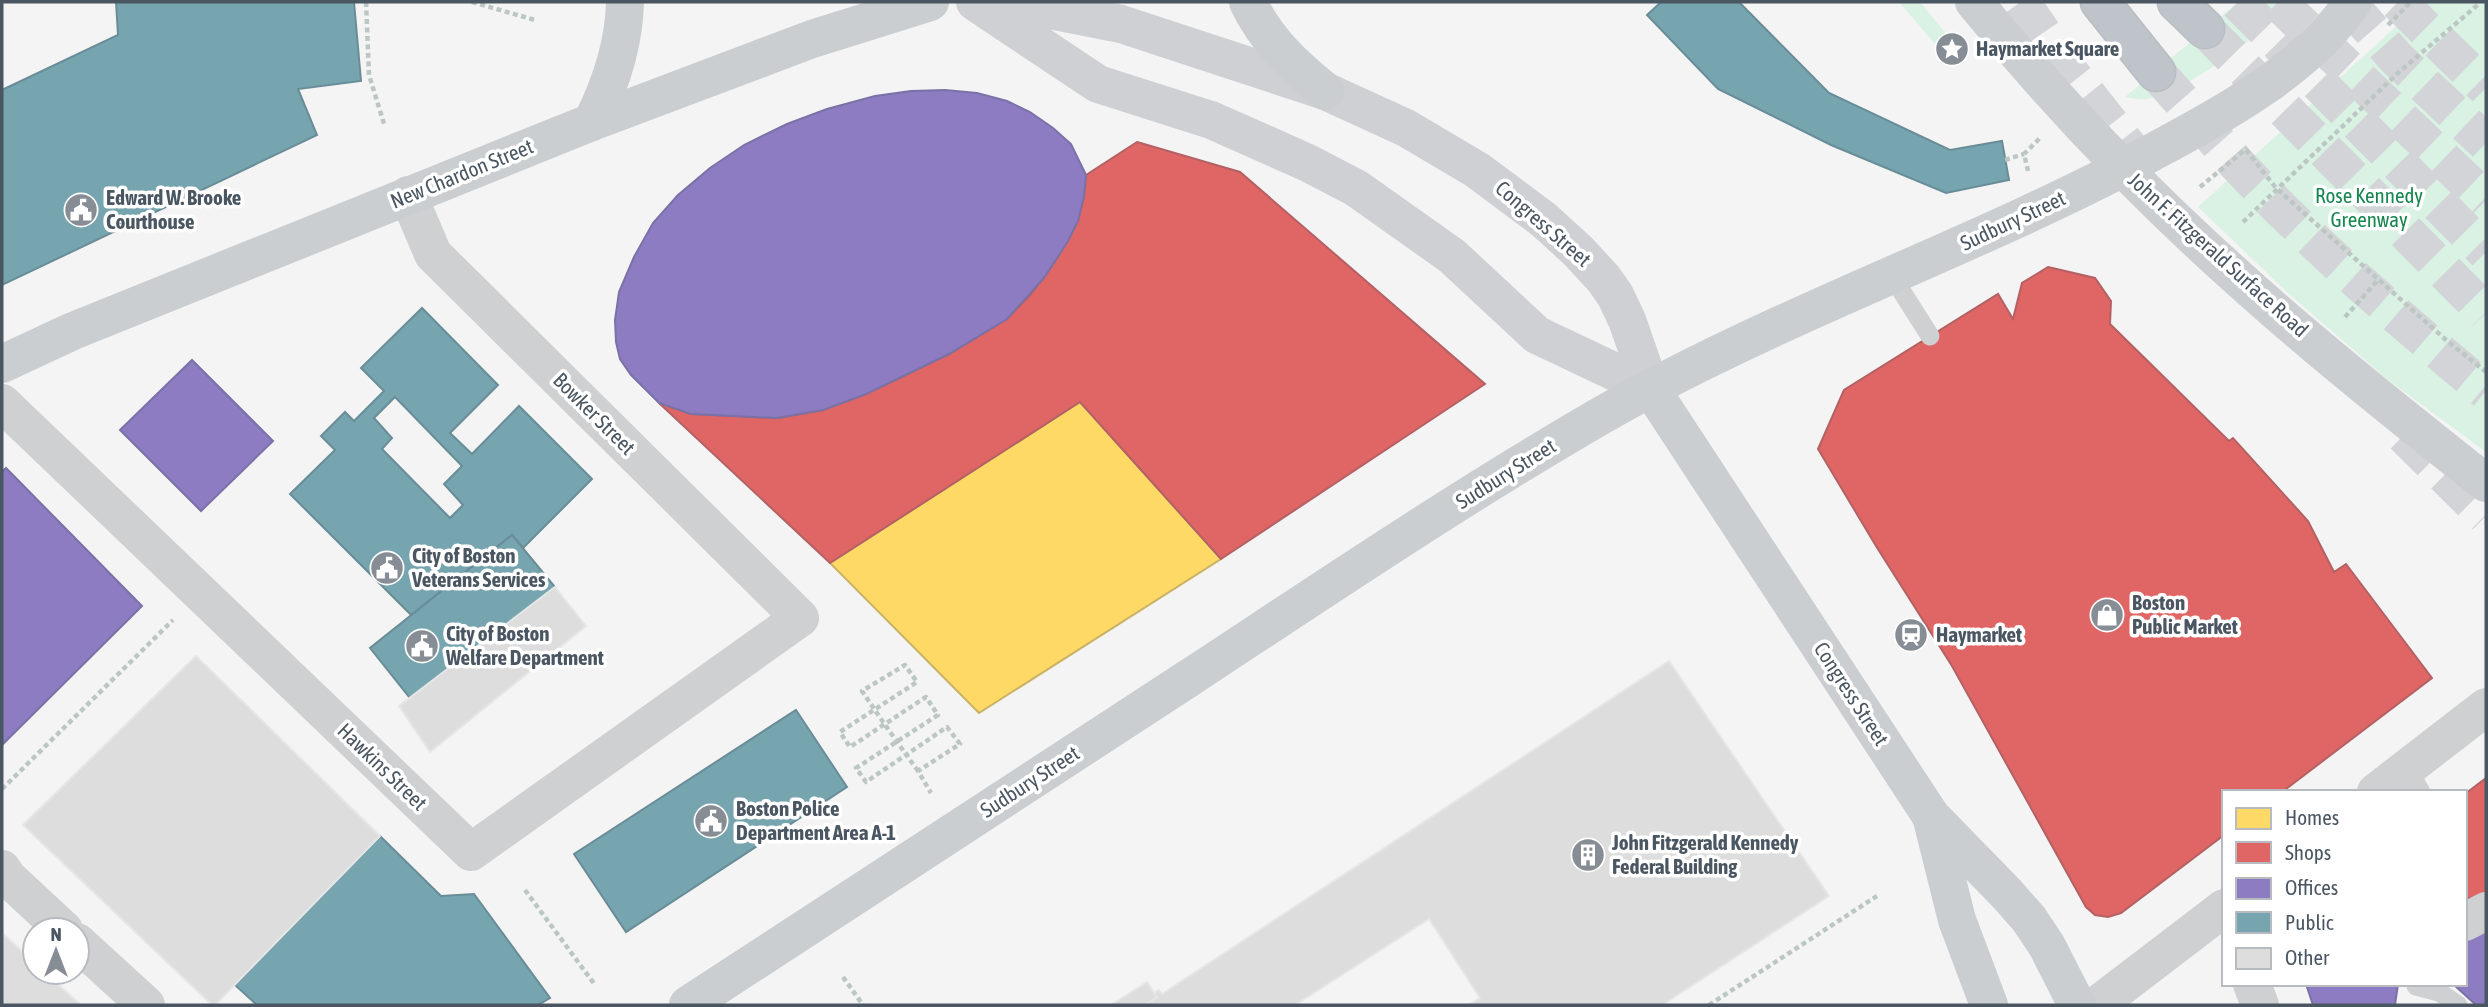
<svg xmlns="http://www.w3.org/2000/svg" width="2488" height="1007" viewBox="0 0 2488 1007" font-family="'Asap Condensed',sans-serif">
  <rect width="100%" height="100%" fill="#f4f4f4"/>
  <g fill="#d9f2e3">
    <path d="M1899,2H1920L1966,58L1937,46Z"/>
    <path d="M2238,2H2292C2263,32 2188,92 2147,99C2140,100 2132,98 2125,97Z"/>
    <path d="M2423,2H2486V452L2387,379L2288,293L2198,207Z"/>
  </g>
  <path fill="#ffd966" stroke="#c9b264" stroke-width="2" d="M1080,402L1221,559L979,713L830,563Z"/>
  <g fill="#e06666" stroke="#b36164" stroke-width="2">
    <path d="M1137,142L1240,172L1485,384L1221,559L1080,402L830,563L659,403L691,414L777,418L823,410L866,394L949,354L1007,319L1032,293L1056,260L1078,221L1084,196L1086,175Z"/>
    <path d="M2048,267L2095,278L2111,301L2110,324L2229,441L2233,438L2308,521L2334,572L2346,564L2432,678L2282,792H2224V835L2121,913L2108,917L2095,915L2086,907L1952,666L1876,546L1818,449L1844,390L1998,294L2013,319L2022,283Z"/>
    <path d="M2486,778V895L2465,899V794Z"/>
  </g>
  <g fill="#8e7cc3" stroke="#7a71a6" stroke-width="2">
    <path d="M945,90L977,93L1007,101L1030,112L1053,128L1071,144L1086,175L1084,196L1078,221L1068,241L1044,278L1007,319L949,354L866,394L823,410L777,418L691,414L659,403L631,375L620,359L616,342L615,320L619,292L634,257L653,223L678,195L710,168L744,145L787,124L827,109L875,96L911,91Z"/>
    <path d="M192,360L273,441L201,511L120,430Z"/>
    <path d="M6,468L142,606L2,745V472Z"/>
    <path d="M2486,922V1005H2476L2453,984H2465V943Z"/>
    <path d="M2306,984H2398L2395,1005H2313Z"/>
  </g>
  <g fill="#76a5af" stroke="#698d98" stroke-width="2" fill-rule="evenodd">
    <path d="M116,2H354L361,81L298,89L317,135L2,285V90L118,35Z"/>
    <path d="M1661,2H1739L1829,93L1950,150L2002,141L2009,180L1946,193L1831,145L1718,89L1647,15Z"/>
    <path d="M422,308L498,385L450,433L472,454L519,406L592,479L523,548L512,535L411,615L290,494L335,450L321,436L345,412L354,421L384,391L361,368ZM395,397L462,466L444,484L463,505L450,518L382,449L392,438L374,418Z"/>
    <path d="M512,535L555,587L410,698L370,648Z"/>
    <path d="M796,710L847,787L626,932L574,854Z"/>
    <path d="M380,836L441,896L474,894L550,998L538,1005H257L235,985Z"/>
  </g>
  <g fill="#ddddde" stroke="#e5e6e7" stroke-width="2">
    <path d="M555,587L586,626L430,752L399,706Z"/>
    <path d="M196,656L380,836L215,1005H212L23,825Z"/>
    <path d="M1669,661L1829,896L1662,1005H1469L1480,998L1429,919L1295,1005H1145L1157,997L1154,993L1159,990L1162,994Z"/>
    <path d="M2,933L35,963V972H44L81,1005H2Z"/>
    <path d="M1147,982L1157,997L1145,1005H1111Z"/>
  </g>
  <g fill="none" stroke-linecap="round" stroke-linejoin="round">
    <g stroke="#d2d4d7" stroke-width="38" stroke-dasharray="38 19" stroke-linecap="butt">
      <path d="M2021,2L2067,69L2156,182"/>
      <path d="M2238,2L2486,252"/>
      <path d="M2278,2L2486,200"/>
      <path d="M2347,2L2397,59L2486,143"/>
      <path d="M2398,2L2486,88"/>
      <path d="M2205,29L2486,313"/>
      <path d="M2156,72C2183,102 2210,134 2237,164C2314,246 2400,319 2486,391"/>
      <path d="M2404,435L2486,516"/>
    </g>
    <g stroke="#b9bec3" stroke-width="41">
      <g id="highway">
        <path d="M2100,2L2156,72"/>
        <path d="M2177,2L2205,29"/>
      </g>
    </g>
    <g stroke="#bcc7c4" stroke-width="4.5" stroke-dasharray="5 3.5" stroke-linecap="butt">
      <path d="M366,2L369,75L385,127"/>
      <path d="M472,2L535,20"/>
      <path d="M2388,25L2411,2"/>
      <path d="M2246,150L2276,188L2445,339L2486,372"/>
      <path d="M2005,160L2024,154"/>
      <path d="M2028,171L2024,154L2040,138"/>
      <path d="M2200,187L2247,148"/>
      <path d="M2243,222L2399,72L2480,3"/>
      <path d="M2345,317L2378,280"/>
      <path d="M918,771C899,745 880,718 862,691L905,665L917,682L840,732L850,747L926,697L938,715L856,768L866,782L947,727L960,744L918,771L931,793"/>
      <path d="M2,789L173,620"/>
      <path d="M525,890L595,985"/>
      <path d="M843,977L863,1005"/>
      <path d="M1709,1005L1877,896"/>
    </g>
    <g stroke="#ced0d2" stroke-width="19">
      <path d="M1892,276L1930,336"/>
      <path d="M2407,768L2421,792"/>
      <path d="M2416,986L2439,992L2458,1005"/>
    </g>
    <g stroke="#ced0d2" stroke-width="38">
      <path d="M2,403L471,852L800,618L433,254L408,195"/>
      <path d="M2376,792L2486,707"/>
      <path d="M2,869L8,878L64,930"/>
      <path d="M2465,922L2486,911"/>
      <path d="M77,942L146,1005"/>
      <path d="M2252,984L2260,1005"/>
      <path d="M2097,1005L2224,908"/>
    </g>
    <g stroke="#ced0d4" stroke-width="38">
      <path d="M975,2L1098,84L1211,120L1308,163L1356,188L1452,256L1537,335L1651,389"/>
      <path d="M1009,2L1121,24L1325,91L1406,128L1477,170L1544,220L1578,251L1603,278L1615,295L1627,320L1651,389"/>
    </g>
    <g stroke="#caced1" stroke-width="38">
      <path d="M1248,2C1266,40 1293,65 1325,91"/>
      <path d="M1974,2C2021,59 2070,114 2122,167C2234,282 2360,384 2486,483"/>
      <path d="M592,122C611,84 624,45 625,2"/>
      <path d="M2,364L73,331L592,122L812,39L930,2"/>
      <path d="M1651,389L1931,816L2007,894L2029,919L2047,946L2077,1005"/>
      <path d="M1931,816L1957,920L1989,1005"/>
      <path d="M688,1005C855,897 1022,788 1189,678C1320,592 1450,504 1585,425C1766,318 1967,252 2151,153C2223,114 2305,71 2353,2"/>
    </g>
    <use href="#highway" stroke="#bec4c9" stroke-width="38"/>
  </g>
  <defs>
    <g id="sight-disc" transform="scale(1.75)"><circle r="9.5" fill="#868d94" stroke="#fff"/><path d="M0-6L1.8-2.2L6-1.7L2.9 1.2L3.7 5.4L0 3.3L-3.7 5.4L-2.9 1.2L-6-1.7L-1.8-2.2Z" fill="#fff"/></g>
    <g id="civic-disc" transform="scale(1.75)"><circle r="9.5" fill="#868d94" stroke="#fff"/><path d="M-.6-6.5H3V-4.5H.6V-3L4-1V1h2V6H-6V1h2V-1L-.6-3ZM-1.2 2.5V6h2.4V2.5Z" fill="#fff"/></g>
    <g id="shop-disc" transform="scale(1.75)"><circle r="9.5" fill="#868d94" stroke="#fff"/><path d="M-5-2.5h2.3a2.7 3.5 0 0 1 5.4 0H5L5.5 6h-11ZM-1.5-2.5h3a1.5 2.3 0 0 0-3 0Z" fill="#fff"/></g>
    <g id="station-disc" transform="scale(1.75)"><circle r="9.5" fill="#868d94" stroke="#fff"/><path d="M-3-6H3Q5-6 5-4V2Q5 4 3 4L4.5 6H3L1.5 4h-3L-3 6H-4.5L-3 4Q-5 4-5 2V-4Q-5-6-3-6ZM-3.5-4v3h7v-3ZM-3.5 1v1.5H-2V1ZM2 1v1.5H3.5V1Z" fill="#fff"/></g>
    <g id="building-disc" transform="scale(1.75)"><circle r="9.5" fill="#868d94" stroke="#fff"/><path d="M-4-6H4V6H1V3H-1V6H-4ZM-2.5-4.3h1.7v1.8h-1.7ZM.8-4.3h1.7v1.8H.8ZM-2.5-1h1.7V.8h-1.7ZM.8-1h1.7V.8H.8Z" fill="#fff"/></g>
  </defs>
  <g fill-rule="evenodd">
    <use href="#sight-disc" x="1952" y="49"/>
    <use href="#civic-disc" x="81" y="210"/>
    <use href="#civic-disc" x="387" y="568"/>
    <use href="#shop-disc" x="2107" y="615"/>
    <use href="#station-disc" x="1911" y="635"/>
    <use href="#civic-disc" x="422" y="646"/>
    <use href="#civic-disc" x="711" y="821"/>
    <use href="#building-disc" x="1588" y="855"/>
  </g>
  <g text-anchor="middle" stroke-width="7" stroke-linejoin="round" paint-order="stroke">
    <g font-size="21" font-weight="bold" fill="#4a5661" stroke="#fff" text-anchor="start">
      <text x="1976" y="56">Haymarket Square</text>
      <text x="106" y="205">Edward W. Brooke<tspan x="106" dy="24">Courthouse</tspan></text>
      <text x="412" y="563">City of Boston<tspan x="412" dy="24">Veterans Services</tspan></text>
      <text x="2132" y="610">Boston<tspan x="2132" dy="24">Public Market</tspan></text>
      <text x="446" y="641">City of Boston<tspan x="446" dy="24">Welfare Department</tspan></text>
      <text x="1936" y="642">Haymarket</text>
      <text x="736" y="816">Boston Police<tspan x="736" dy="24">Department Area A-1</tspan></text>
      <text x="1612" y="850">John Fitzgerald Kennedy<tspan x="1612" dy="24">Federal Building</tspan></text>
    </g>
    <g font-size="21" fill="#4a5661" stroke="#fff">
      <text transform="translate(462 174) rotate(-22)" y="7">New Chardon Street</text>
      <text transform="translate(2013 221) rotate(-25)" y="7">Sudbury Street</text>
      <text transform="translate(1543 224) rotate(41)" y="7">Congress Street</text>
      <text transform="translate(2218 255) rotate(42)" y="7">John F. Fitzgerald Surface Road</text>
      <text transform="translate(594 414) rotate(45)" y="7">Bowker Street</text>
      <text transform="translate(1506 474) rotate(-32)" y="7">Sudbury Street</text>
      <text transform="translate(1851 694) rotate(57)" y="7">Congress Street</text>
      <text transform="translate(382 767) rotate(44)" y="7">Hawkins Street</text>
      <text transform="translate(1030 782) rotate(-33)" y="7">Sudbury Street</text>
    </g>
    <g font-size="21" fill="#17864f" stroke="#fff">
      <text x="2369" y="203">Rose Kennedy<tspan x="2369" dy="24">Greenway</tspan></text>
    </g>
  </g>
  <rect width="2488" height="1007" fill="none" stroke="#4a5661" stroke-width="7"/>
  <rect x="2222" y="790" width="245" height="196" fill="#ffffff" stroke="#b7bbc0" stroke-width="2"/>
  <rect x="2236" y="808" width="35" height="21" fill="#ffd966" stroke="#b7bbc0" stroke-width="2"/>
  <text x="2285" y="825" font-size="21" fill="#4a5661">Homes</text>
  <rect x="2236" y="842" width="35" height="21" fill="#e06666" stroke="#b7bbc0" stroke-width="2"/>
  <text x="2285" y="860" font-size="21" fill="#4a5661">Shops</text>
  <rect x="2236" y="878" width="35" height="21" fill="#8e7cc3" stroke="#b7bbc0" stroke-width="2"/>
  <text x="2285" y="895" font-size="21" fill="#4a5661">Offices</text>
  <rect x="2236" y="912" width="35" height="21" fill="#76a5af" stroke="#b7bbc0" stroke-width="2"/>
  <text x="2285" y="930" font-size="21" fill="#4a5661">Public</text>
  <rect x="2236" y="948" width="35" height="21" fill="#ddddde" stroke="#b7bbc0" stroke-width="2"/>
  <text x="2285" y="965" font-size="21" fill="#4a5661">Other</text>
  <g transform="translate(56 951)"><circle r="33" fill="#ffffff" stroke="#b7bbc0" stroke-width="2"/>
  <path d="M0-5L12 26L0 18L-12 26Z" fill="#868d94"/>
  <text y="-10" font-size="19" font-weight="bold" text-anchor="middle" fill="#4a5661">N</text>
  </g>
</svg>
